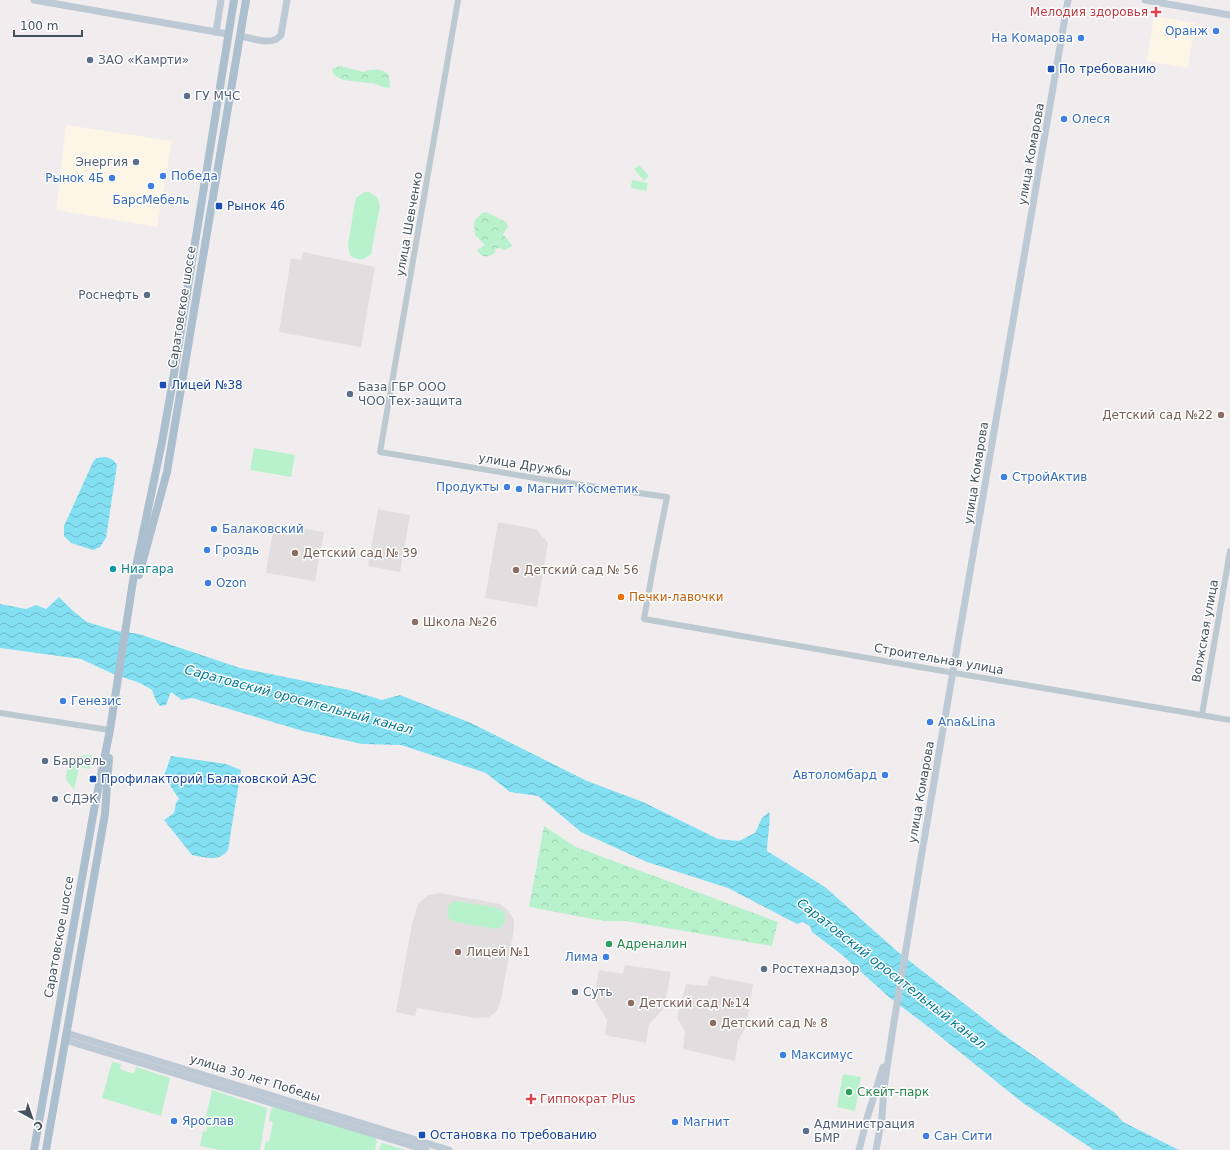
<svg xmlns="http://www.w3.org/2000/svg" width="1230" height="1150" viewBox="0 0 1230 1150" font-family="'DejaVu Sans',sans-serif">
  <defs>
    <pattern id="forest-crowns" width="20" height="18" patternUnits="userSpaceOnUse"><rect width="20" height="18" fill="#b8f2cc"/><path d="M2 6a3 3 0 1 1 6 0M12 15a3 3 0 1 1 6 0" fill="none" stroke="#9fd1b2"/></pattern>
    <pattern id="water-waves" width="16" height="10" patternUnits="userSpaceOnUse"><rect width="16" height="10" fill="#82e0f2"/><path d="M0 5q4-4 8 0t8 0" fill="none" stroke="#6cb8c7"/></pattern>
  </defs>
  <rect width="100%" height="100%" fill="#f1edee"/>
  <g fill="#fdf5e5">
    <path d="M1154,16L1195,23L1188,68L1147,61Z"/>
    <path d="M66,125L172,141L157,227L56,210Z"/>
  </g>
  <g fill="#e2dee0">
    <path d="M303,252L375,267L361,347L279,332L291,258L301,260Z"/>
    <path d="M378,509L410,515L400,572L368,566Z"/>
    <path d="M498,522L536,529L548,543L537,607L485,598Z"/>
    <path d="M274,524L324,532L315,581L266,573Z"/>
    <path d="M440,893L500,904L508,910L514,920V929L501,1000L497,1011L489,1017L476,1018L417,1008L415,1016L396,1012L412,924L418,904L428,895Z"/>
    <path d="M625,965L671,972L664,1008L649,1024L646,1043L605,1035L607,1020L594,998L599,970L623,974Z"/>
    <path d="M710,976L753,984L746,1027L738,1040L735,1061L683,1049L685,1031L677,1018L686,984L707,986Z"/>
  </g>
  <g fill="#b8f2cc">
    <path d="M632,180L648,183L646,191L631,188Z"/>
    <path d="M365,192H369L377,197L380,206L371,254C364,261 357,261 350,255L348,245L355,202L357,197Z"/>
    <path d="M254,448L295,455L291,477L250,470Z"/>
    <path d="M88,755L93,756L90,769L79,767L74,790L66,779L67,769L70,770L72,766L68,765C72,757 80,756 88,755Z"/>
    <path d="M455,901L499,908L505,913V921L501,927L497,929L455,922L449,918C446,910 448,905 455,901Z"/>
    <path d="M112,1062L121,1064L120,1069L134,1074L136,1067L170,1078L161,1116L102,1098Z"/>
    <path d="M843,1074L861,1077L855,1111L837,1107Z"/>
    <path d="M212,1090L267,1108L260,1150H220L200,1146L203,1131L206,1132L208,1122L205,1121Z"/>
    <path d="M274,1106L375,1137L377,1142L375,1150H264L266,1141L269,1142L273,1122L269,1121L271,1110Z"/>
    <path d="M382,1143L406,1150H379Z"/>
  </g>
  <g fill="url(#forest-crowns)">
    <path d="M340,66L364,72C372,68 383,69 389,75L390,88L383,87L374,83H368L343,80L334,75L332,69Z"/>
    <path d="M639,165L649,176L644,181L634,169Z"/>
    <path d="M486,212L506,222L508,227L503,234L511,244L512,246L505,250L499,248L495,249V253C488,258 482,258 477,250L485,245L475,235L474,225L475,220L482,213Z"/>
    <path d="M544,826L576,847L778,922L772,946L626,921H604L529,907Z"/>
  </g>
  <g fill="url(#water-waves)">
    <path d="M106,457L113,460L117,465L106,538L100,547L93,550L71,543L64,536V526L93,462L96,458Z"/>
    <path d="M59,597L73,611L87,622L117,631L139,634L240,668L349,690L382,700L400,695L471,723L587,781L643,802L718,839L739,841L755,833L762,818L769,812C771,820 767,841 767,851L825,887L898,952L1007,1037L1115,1113L1123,1122L1179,1150H1094L1023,1103L926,1025L890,998L841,954L812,932L810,926L803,922L797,924L728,888L647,862L581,832L538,796L510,792L486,773L401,745L362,744L303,731L192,698L182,700L171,692L166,705L160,706L156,701L152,690L140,683L111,673L81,659L0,648V604L26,609L36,605L46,609Z"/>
    <path d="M171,756L226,764L241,770L228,850C218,863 206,857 192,855L164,820L174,813L176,803L179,799L164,776Z"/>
  </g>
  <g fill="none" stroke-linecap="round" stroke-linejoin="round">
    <g stroke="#bdc9d1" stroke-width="6">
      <path d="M458,0L380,452L541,479L667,497L655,557L644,619C839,654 1035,686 1230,720"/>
      <path d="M0,713L110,730"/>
      <path d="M1202,715L1230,551"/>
    </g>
    <g stroke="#bdcad6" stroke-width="7">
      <path d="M34,0L228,34"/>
      <path d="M1145,0L1230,15"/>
      <path d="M216,32L221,0"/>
      <path d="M240,36C253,38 272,47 281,35L287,0"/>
      <path d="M66,1033L449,1150"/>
      <path d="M65,1040L426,1150"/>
      <path d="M859,1150L868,1115L883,1067"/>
      <path d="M876,1150L882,1117L884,1088L893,1028L921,858L1068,0"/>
    </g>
    <g stroke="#abbfcf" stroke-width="8">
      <path d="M139,575L167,472L246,0"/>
      <path d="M34,1150L94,810L110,730L133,581L162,442L172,386L234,0"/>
      <path d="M46,1150L105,814L109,758"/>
    </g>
  </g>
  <g fill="#e0444e" stroke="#fff" stroke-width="1.5">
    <path d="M1154 6h4v4h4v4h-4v4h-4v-4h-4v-4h4z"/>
    <path d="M529 1093h4v4h4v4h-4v4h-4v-4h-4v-4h4z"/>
  </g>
  <g fill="#3f7fe0" stroke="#fff" stroke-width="1.5">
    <circle cx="1216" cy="31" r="4"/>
    <circle cx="1081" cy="38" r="4"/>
    <circle cx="1064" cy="119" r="4"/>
    <circle cx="163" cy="176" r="4"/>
    <circle cx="112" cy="178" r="4"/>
    <circle cx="151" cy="186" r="4"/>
    <circle cx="1004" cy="477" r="4"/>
    <circle cx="507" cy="487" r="4"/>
    <circle cx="519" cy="489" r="4"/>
    <circle cx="214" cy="529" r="4"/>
    <circle cx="207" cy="550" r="4"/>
    <circle cx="208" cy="583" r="4"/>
    <circle cx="63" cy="701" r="4"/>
    <circle cx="930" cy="722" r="4"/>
    <circle cx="885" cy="775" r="4"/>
    <circle cx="606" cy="957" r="4"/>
    <circle cx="783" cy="1055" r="4"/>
    <circle cx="174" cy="1121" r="4"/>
    <circle cx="675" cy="1122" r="4"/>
    <circle cx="926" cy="1136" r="4"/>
  </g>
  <g fill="#5c6f8a" stroke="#fff" stroke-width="1.5">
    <circle cx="90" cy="60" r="4"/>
    <circle cx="187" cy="96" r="4"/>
    <circle cx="136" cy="162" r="4"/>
    <circle cx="147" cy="295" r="4"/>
    <circle cx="350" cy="394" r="4"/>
    <circle cx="45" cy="761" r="4"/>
    <circle cx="55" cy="799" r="4"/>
    <circle cx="764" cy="969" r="4"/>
    <circle cx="575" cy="992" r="4"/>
    <circle cx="806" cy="1131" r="4"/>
  </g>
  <g fill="#1a4fb4" stroke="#fff" stroke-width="1.5">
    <rect x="1047" y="65" width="8" height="8" rx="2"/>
    <rect x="215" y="202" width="8" height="8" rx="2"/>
    <rect x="159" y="381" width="8" height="8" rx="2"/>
    <rect x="89" y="775" width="8" height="8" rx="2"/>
    <rect x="418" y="1131" width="8" height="8" rx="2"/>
  </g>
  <g fill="#8d6e63" stroke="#fff" stroke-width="1.5">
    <circle cx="1221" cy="415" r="4"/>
    <circle cx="295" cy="553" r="4"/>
    <circle cx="516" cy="570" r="4"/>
    <circle cx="415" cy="622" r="4"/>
    <circle cx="458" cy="952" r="4"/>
    <circle cx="631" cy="1003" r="4"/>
    <circle cx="713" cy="1023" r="4"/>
  </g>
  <circle fill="#0f9aa8" stroke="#fff" stroke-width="1.5" cx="113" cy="569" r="4"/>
  <circle fill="#e8710a" stroke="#fff" stroke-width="1.5" cx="621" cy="597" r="4"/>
  <g fill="#2e9e5b" stroke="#fff" stroke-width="1.5">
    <circle cx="609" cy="944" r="4"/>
    <circle cx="849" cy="1092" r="4"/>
  </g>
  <g text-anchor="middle" stroke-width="3" stroke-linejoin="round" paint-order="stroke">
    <g font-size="12" fill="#be3a42" stroke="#fff" text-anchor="end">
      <text x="1148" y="16">Мелодия здоровья</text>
      <text x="540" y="1103" text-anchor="start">Гиппократ Plus</text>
    </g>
    <g font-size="12" fill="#366cbe" stroke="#fff" text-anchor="start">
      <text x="1208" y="35" text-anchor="end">Оранж</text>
      <text x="1073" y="42" text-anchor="end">На Комарова</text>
      <text x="1072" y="123">Олеся</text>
      <text x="171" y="180">Победа</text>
      <text x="104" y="182" text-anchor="end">Рынок 4Б</text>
      <text x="151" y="204" text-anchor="middle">БарсМебель</text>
      <text x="1012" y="481">СтройАктив</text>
      <text x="499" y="491" text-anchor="end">Продукты</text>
      <text x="527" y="493">Магнит Косметик</text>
      <text x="222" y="533">Балаковский</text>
      <text x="215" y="554">Гроздь</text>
      <text x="216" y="587">Ozon</text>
      <text x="71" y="705">Генезис</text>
      <text x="938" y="726">Ana&amp;Lina</text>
      <text x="877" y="779" text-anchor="end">Автоломбард</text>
      <text x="598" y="961" text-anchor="end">Лима</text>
      <text x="791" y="1059">Максимус</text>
      <text x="182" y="1125">Ярослав</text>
      <text x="683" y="1126">Магнит</text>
      <text x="934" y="1140">Сан Сити</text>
    </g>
    <g font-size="12" fill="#4e5e75" stroke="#fff" text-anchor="start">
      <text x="98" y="64">ЗАО «Камрти»</text>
      <text x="195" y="100">ГУ МЧС</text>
      <text x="128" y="166" text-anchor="end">Энергия</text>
      <text x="139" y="299" text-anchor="end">Роснефть</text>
      <text x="358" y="391">База ГБР ООО<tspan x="358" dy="14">ЧОО Тех-защита</tspan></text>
      <text x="53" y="765">Баррель</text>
      <text x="63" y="803">СДЭК</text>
      <text x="772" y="973">Ростехнадзор</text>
      <text x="583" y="996">Суть</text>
      <text x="814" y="1128">Администрация<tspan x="814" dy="14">БМР</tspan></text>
    </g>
    <g font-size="12" fill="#164399" stroke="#fff" text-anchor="start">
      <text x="1059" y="73">По требованию</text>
      <text x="227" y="210">Рынок 4б</text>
      <text x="171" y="389">Лицей №38</text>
      <text x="101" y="783">Профилакторий Балаковской АЭС</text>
      <text x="430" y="1139">Остановка по требованию</text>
    </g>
    <g font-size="12" fill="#44525d" stroke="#fff">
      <text transform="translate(1031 154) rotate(-80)" y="4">улица Комарова</text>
      <text transform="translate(409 224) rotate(-80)" y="4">улица Шевченко</text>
      <text transform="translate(182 307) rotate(-81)" y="4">Саратовское шоссе</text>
      <text transform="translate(525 465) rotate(9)" y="4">улица Дружбы</text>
      <text transform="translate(976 473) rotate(-81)" y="4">улица Комарова</text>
      <text transform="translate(1205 631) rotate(-80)" y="4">Волжская улица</text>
      <text transform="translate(939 659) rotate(10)" y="4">Строительная улица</text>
      <text transform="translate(921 792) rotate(-80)" y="4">улица Комарова</text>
      <text transform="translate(59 937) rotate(-80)" y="4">Саратовское шоссе</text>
      <text transform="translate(255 1078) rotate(17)" y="4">улица 30 лет Победы</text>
    </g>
    <g font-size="12" fill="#785e54" stroke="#fff" text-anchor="start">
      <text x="1213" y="419" text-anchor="end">Детский сад №22</text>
      <text x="303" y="557">Детский сад № 39</text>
      <text x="524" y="574">Детский сад № 56</text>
      <text x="423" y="626">Школа №26</text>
      <text x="466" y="956">Лицей №1</text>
      <text x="639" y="1007">Детский сад №14</text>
      <text x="721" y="1027">Детский сад № 8</text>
    </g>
    <g font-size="12" fill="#0d838f" stroke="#fff" text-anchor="start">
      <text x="121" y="573">Ниагара</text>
    </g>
    <g font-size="12" fill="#c56008" stroke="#fff" text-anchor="start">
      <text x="629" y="601">Печки-лавочки</text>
    </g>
    <g font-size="12" fill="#27864d" stroke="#fff" text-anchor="start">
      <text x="617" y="948">Адреналин</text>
      <text x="857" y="1096">Скейт-парк</text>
    </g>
    <g font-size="13" font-style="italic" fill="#047b93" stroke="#fff">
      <text transform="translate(299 699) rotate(15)" y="5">Саратовский оросительный канал</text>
      <text transform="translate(892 973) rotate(38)" y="5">Саратовский оросительный канал</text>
    </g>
  </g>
  <g transform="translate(32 1118) rotate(140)" stroke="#ffffff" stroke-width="3" paint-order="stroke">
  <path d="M0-3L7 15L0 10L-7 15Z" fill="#44525d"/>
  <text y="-6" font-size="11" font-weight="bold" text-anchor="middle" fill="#44525d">С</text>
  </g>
  <path d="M14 30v6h68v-6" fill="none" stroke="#44525d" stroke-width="2"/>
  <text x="20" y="30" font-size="12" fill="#44525d" stroke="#ffffff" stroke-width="3" paint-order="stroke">100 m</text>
</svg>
